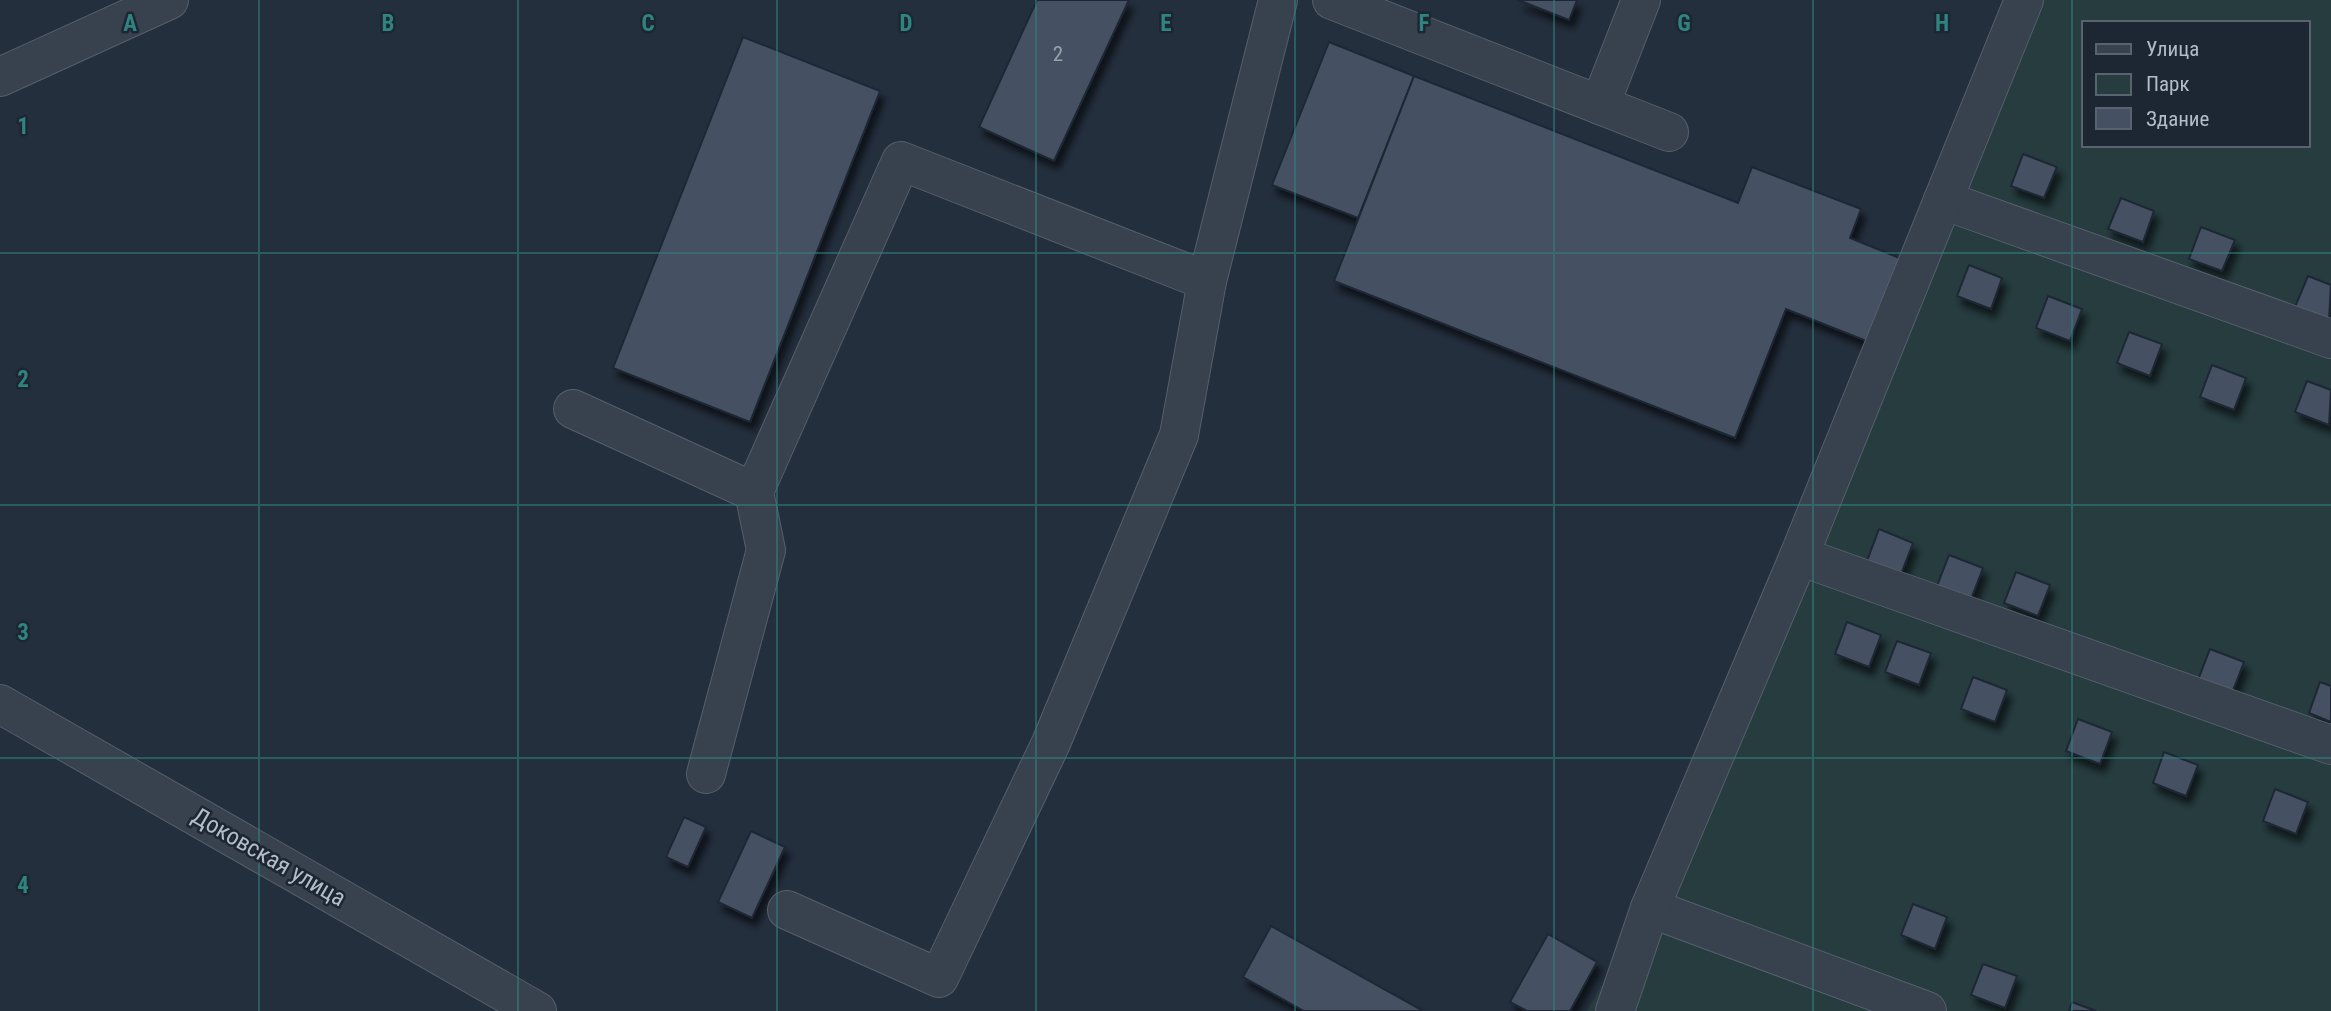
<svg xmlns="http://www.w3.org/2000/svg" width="2331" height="1011" viewBox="0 0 2331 1011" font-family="'Roboto Condensed',sans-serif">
  <defs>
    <filter id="shadow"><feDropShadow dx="4.5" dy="8" stdDeviation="3.5" flood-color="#0009"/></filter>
  </defs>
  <rect width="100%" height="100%" fill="#242f3e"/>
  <path fill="#263c3f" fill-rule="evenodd" d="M2019,0H2331V1011H1587L1638,920ZM2084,23H2308V145H2084Z"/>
  <g fill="#455162" stroke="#1f2835" stroke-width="2" filter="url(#shadow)">
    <path d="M1037,0H1129L1054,161L979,127Z"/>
    <path d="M1518,0H1577L1569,20Z"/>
    <path d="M743,37L880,91L750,422L613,368Z"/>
    <path d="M1329,42L1414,76L1358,218L1272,185Z"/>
    <path d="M1414,76L1738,203L1752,167L1861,209L1850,238L1902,259L1869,342L1786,309L1735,438L1334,281Z"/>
    <path d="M2023,154L2057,167L2044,198L2011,186Z"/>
    <path d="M2121,198L2154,211L2143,242L2108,229Z"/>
    <path d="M2201,227L2235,240L2222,271L2189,259Z"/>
    <path d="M1969,265L2002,278L1991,309L1957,296Z"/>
    <path d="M2308,276L2331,285L2329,320L2295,307Z"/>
    <path d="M2048,296L2082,309L2070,341L2036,328Z"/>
    <path d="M2129,332L2162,344L2150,376L2117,363Z"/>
    <path d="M2212,365L2246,378L2234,410L2200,397Z"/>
    <path d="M2307,381L2331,390L2329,425L2295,412Z"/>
    <path d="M1879,529L1913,543L1901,574L1867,561Z"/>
    <path d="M1949,555L1983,568L1971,599L1937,586Z"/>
    <path d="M2016,572L2050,585L2038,616L2004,603Z"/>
    <path d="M1847,622L1881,635L1869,667L1835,654Z"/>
    <path d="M1897,641L1931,653L1919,685L1885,672Z"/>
    <path d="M2210,649L2244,662L2232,693L2198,680Z"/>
    <path d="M1973,677L2007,690L1995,722L1961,709Z"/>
    <path d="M2320,682L2331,686V722L2309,713Z"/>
    <path d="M2078,719L2112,732L2100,764L2066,751Z"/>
    <path d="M2164,752L2198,765L2186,796L2153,783Z"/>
    <path d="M2275,789L2308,802L2296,834L2263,821Z"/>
    <path d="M684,817L706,827L688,867L666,857Z"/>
    <path d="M751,831L785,847L752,918L718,902Z"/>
    <path d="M1913,904L1947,917L1935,949L1901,935Z"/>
    <path d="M1271,926L1423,1011H1304L1243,977Z"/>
    <path d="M1548,934L1597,962L1570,1011H1527L1510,1002Z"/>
    <path d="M1983,964L2017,976L2005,1008L1971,995Z"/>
    <path d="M2072,1002L2096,1011H2069Z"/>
  </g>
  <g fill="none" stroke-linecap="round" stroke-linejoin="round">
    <g stroke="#565f6c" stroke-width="40">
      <g id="minor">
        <path d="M1332,0L1669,132"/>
        <path d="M0,77L169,0"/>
        <path d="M1600,105L1641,0"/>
        <path d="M1943,200L2331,339"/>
        <path d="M573,409L754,492"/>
        <path d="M1799,556L2331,745"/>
        <path d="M0,704L537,1011"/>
        <path d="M706,774L766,550L754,492L901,161L1207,281"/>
        <path d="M1650,908L1927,1011"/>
        <path d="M787,910L939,978L1051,743L1179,435L1207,281L1278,0"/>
        <path d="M1615,1011L1650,908L1799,556L2024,0"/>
      </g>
    </g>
    <use href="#minor" stroke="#38414e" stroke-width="38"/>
  </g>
  <path fill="none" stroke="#308480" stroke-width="2" stroke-opacity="0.55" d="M259,0V1011M518,0V1011M777,0V1011M1036,0V1011M1295,0V1011M1554,0V1011M1813,0V1011M2072,0V1011M0,253H2331M0,505H2331M0,758H2331"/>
  <g text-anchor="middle" stroke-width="5" stroke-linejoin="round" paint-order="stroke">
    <g font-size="21" fill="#98a1af">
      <text x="1058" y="61">2</text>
    </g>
    <g font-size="24" fill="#b4bcc9" stroke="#1d2633">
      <text transform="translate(269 857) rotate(30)" y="8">Доковская улица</text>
    </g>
  </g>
  <g font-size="23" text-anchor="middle" font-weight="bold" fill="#308480" stroke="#1d2633" stroke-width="5" stroke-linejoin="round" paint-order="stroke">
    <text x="130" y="31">A</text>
    <text x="388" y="31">B</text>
    <text x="648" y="31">C</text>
    <text x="906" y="31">D</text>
    <text x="1166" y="31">E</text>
    <text x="1424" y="31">F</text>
    <text x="1684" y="31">G</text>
    <text x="1942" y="31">H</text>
    <text x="23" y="134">1</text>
    <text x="23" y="387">2</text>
    <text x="23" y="640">3</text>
    <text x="23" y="893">4</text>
  </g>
  <rect x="2082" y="21" width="228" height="126" fill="#1d2633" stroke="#59626f" stroke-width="2"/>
  <rect x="2096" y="44" width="35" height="10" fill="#38414e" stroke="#59626f" stroke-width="2"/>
  <text x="2146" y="56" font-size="21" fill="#b4bcc9">Улица</text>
  <rect x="2096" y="74" width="35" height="21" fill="#263c3f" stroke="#59626f" stroke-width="2"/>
  <text x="2146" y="91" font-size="21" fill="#b4bcc9">Парк</text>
  <rect x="2096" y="108" width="35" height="21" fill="#455162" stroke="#59626f" stroke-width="2"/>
  <text x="2146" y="126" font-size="21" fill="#b4bcc9">Здание</text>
</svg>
